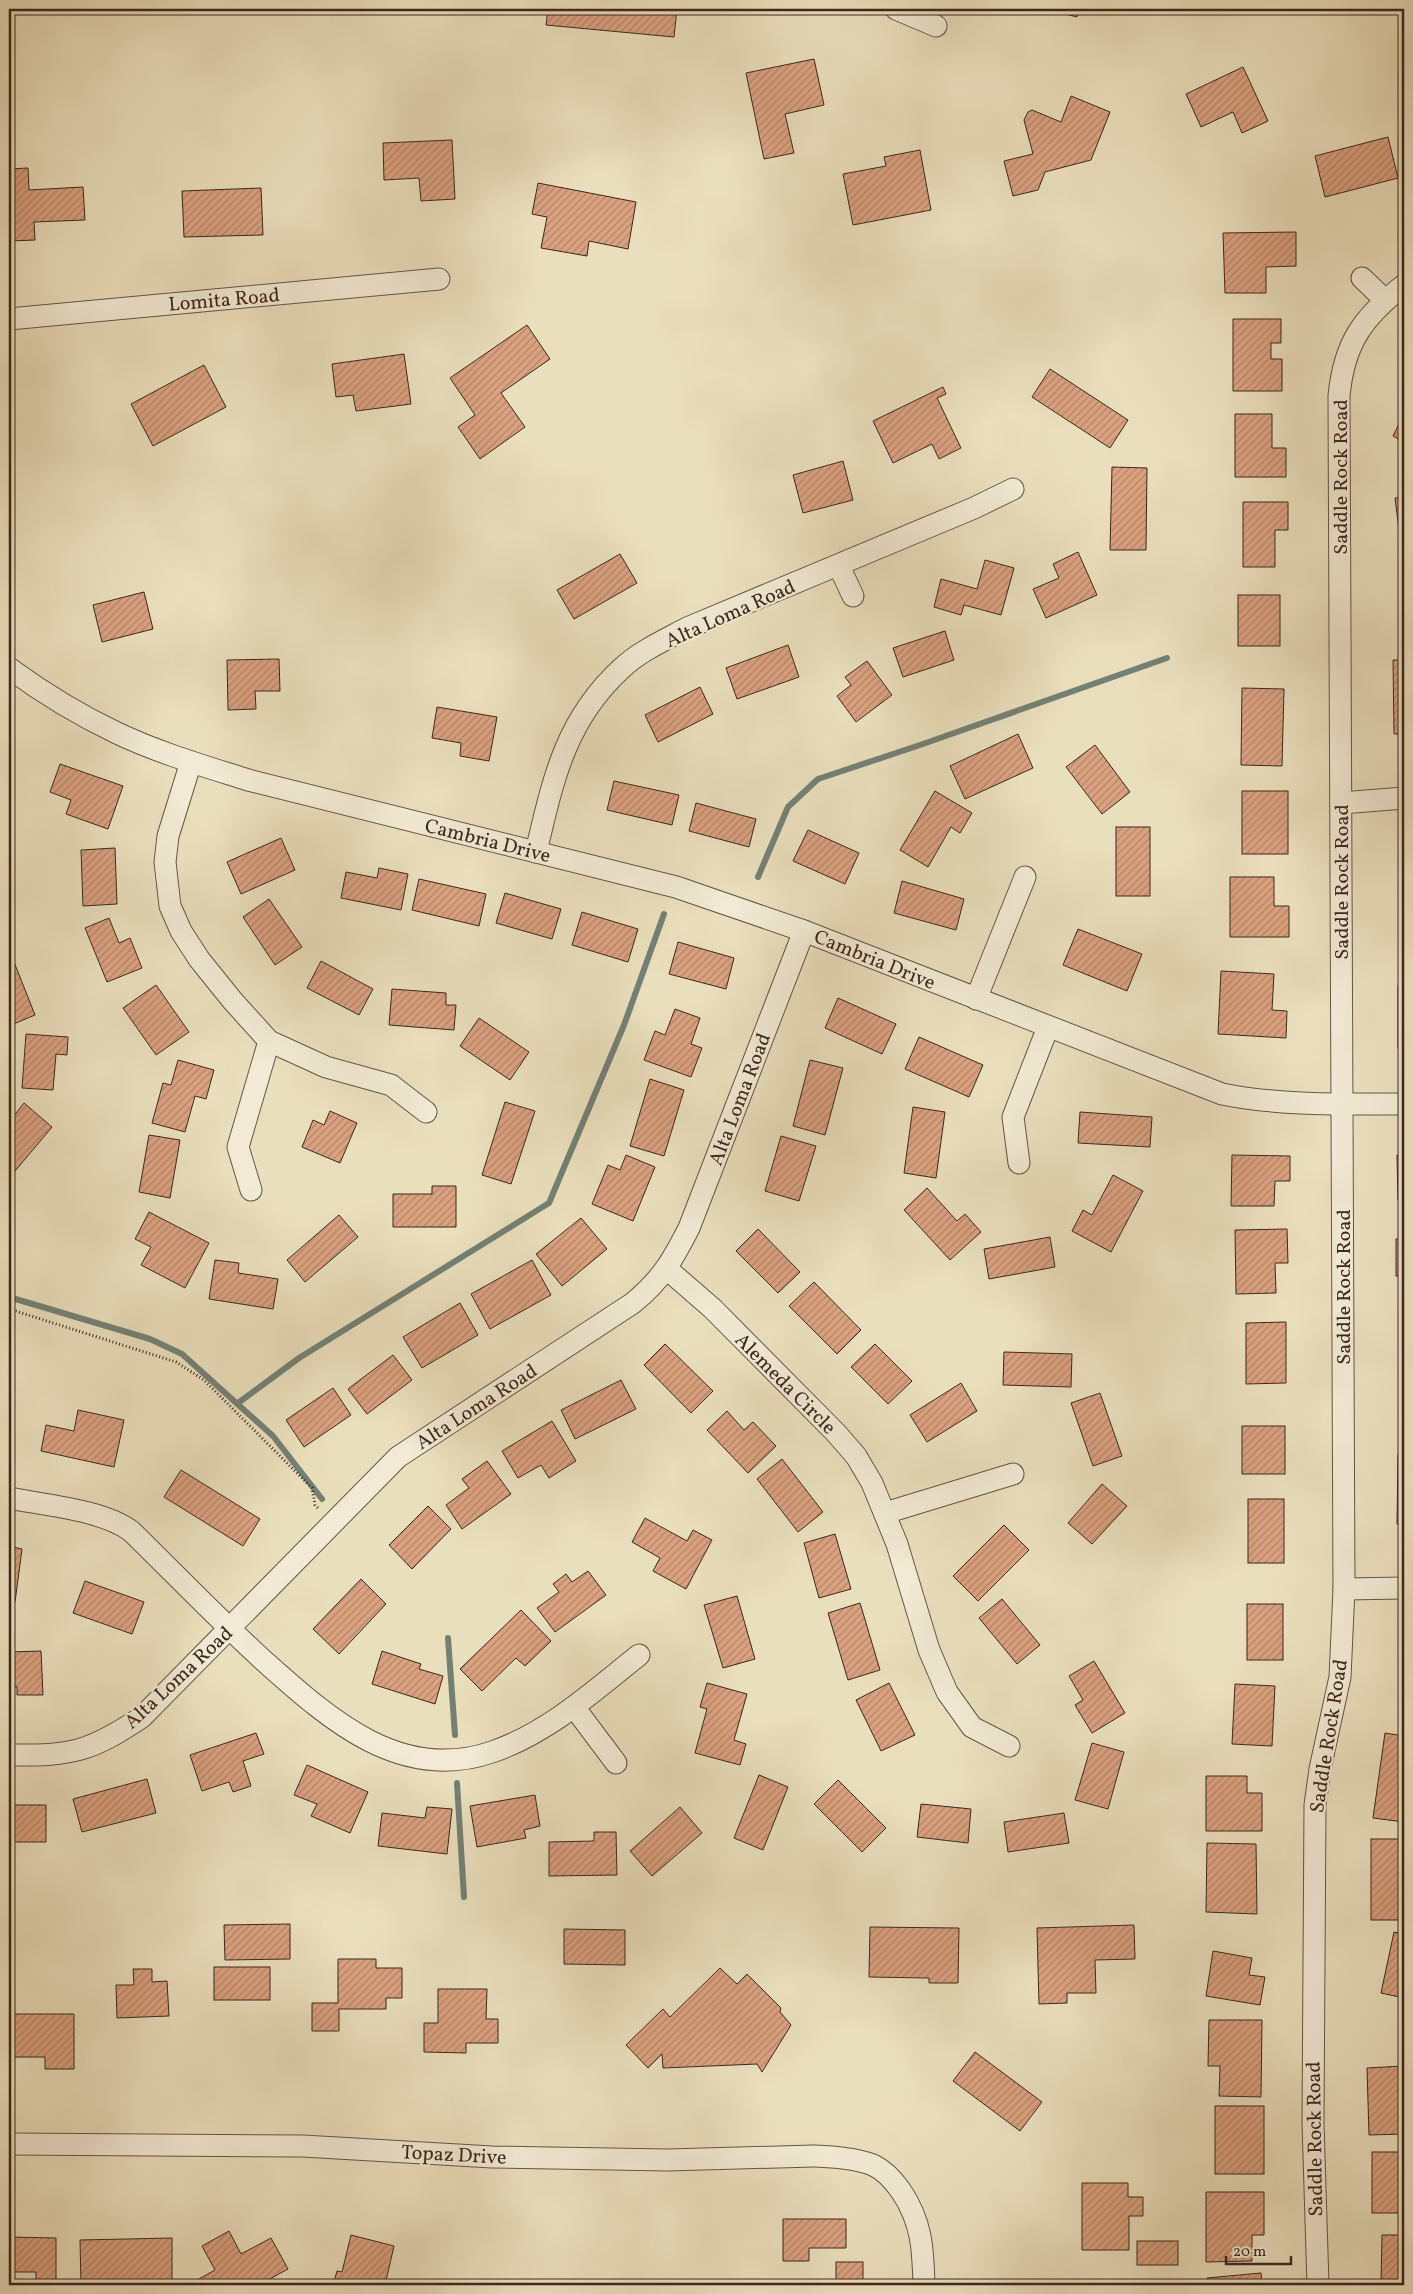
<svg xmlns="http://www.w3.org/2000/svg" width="1413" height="2294" viewBox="0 0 1413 2294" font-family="Vollkorn,serif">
  <defs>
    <pattern id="building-hatch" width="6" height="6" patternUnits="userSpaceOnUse" patternTransform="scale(1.25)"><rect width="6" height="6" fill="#dba280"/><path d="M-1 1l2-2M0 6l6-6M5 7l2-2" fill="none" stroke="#b38468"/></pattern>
  </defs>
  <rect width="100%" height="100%" fill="#eadfbd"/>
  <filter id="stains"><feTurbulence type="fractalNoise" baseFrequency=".004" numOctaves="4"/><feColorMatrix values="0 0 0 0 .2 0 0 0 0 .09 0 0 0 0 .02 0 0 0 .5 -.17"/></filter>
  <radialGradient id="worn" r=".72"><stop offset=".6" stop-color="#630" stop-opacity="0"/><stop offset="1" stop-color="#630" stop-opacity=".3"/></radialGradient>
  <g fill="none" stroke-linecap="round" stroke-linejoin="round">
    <g stroke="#738175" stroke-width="6">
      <path d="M758,877L788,807L818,779L920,745L1167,658"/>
      <path d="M9,1297L150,1339L182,1354L273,1436L322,1499"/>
      <path d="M238,1403L299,1358L549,1203L624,1025L664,914"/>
      <path d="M448,1638L455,1735"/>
      <path d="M457,1783L464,1897"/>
    </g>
  </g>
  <g fill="url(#building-hatch)" stroke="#3b281d">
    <path d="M548,9H677L674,37L546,25Z"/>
    <path d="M1046,9H1079L1077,17Z"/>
    <path d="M814,59L824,105L785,114L794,153L764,159L746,73Z"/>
    <path d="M1243,67L1268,121L1242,133L1233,112L1201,127L1186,94Z"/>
    <path d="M1071,96L1110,112L1091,160L1045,172L1038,190L1013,196L1004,161L1033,154L1024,120L1028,112L1032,110L1061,122Z"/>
    <path d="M1388,137L1398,178L1325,197L1315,156Z"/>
    <path d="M452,140L455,199L421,201L419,178L384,180L383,143Z"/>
    <path d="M920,150L931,210L853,225L843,174L886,166L884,157Z"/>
    <path d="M28,168L29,190L83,187L85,220L34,222L35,240L9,241V169Z"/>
    <path d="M538,183L636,202L628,249L589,241L587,256L541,248L547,217L532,214Z"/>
    <path d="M261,188L263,235L184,237L182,191Z"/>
    <path d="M1296,232V266L1266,267V293H1225L1223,233Z"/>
    <path d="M1233,319H1281V343H1271V359H1282V391H1233Z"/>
    <path d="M527,325L550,359L501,393L525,427L480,459L458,427L475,415L450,378Z"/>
    <path d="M404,354L411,404L356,411L353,395L336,397L332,364Z"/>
    <path d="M204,365L226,407L153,446L131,404Z"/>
    <path d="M1050,369L1128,420L1110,448L1032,397Z"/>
    <path d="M943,387L946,394L937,398L961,448L939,459L932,444L893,463L873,421Z"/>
    <path d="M1235,414H1272V448H1286V477H1235Z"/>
    <path d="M1404,414V442L1393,436Z"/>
    <path d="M843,461L853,500L803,513L793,475Z"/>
    <path d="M1112,467L1147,468L1146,550H1110Z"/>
    <path d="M1404,497V569L1395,498Z"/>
    <path d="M1243,502H1288V530H1275V567H1243Z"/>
    <path d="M1078,552L1097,595L1046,618L1033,589L1059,578L1053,564Z"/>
    <path d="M620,554L637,583L574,619L557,590Z"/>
    <path d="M985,560L1014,568L1001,615L964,605L961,615L934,607L941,579L977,589Z"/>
    <path d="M144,592L153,629L102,642L93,605Z"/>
    <rect x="1238" y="595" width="42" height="51"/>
    <path d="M945,631L954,660L903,677L893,648Z"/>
    <path d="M788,645L799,677L737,699L726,668Z"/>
    <path d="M279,659L280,691H255L256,709L228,710L227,660Z"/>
    <path d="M1393,660H1404V734H1394Z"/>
    <path d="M867,661L892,695L856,722L837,696L851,685L845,677Z"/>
    <path d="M700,687L713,714L658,742L645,715Z"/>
    <path d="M1242,688L1284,689L1282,766L1241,765Z"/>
    <path d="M437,707L497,717L489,761L460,756L461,743L432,738Z"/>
    <path d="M1018,734L1033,768L965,799L950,766Z"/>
    <path d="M1095,745L1130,792L1102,814L1066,767Z"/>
    <path d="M60,764L123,786L108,829L66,814L71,800L50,792Z"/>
    <path d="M614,781L679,795L672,825L607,810Z"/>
    <path d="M935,791L972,813L960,833L951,827L928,867L900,850Z"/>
    <rect x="1242" y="791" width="46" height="63"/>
    <path d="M696,803L756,819L749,847L689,831Z"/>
    <rect x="1116" y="827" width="34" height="69"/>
    <path d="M808,830L859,853L845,884L793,861Z"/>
    <path d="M281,838L295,870L241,894L227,862Z"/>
    <path d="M1402,842H1404V917H1400Z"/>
    <path d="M115,848L117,904L83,906L81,850Z"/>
    <path d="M379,868L408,874L401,910L341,898L346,872L377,878Z"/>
    <path d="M1230,877H1274V906H1289V937H1230Z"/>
    <path d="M419,879L486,894L479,926L412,910Z"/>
    <path d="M902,881L964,899L956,930L894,913Z"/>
    <path d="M505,893L561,909L552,939L496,923Z"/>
    <path d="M269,899L302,947L275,965L243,917Z"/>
    <path d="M582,912L638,929L628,962L572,945Z"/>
    <path d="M109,918L119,943L130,938L142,968L107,982L85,928Z"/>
    <path d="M1078,929L1142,954L1127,991L1063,965Z"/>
    <path d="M678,942L734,958L726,989L669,974Z"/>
    <path d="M12,957L35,1015L9,1026V958Z"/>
    <path d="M321,961L373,989L359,1015L307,988Z"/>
    <path d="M1221,971L1274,974L1272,1010L1287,1011L1286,1038L1218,1034Z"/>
    <path d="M156,985L189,1032L156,1055L123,1008Z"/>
    <rect x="1398" y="986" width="6" height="62"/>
    <path d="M392,989L446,993V1005H456L454,1030L389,1025Z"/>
    <path d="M838,998L896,1024L882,1054L825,1028Z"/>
    <path d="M675,1009L700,1018L691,1044L702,1048L691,1077L644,1060L655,1031L665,1035Z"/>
    <path d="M479,1018L529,1052L510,1080L460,1046Z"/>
    <path d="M26,1034L68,1037L67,1055L56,1054L53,1090L22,1088Z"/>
    <path d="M919,1037L983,1065L969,1097L905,1069Z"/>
    <path d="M178,1060L214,1070L206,1099L195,1096L185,1132L152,1123L163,1083L171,1085Z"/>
    <path d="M810,1060L843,1068L825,1135L793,1126Z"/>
    <path d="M650,1079L684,1090L664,1156L630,1146Z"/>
    <path d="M505,1102L535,1111L511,1184L482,1175Z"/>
    <path d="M24,1103L52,1127L10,1177L9,1122Z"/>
    <path d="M913,1107L945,1112L936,1178L904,1173Z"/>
    <path d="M330,1111L357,1123L340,1163L302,1147L313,1120L324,1125Z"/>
    <path d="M1080,1112L1152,1117L1150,1147L1078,1143Z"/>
    <path d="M149,1135L180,1140L170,1198L139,1192Z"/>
    <path d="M781,1136L816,1146L799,1201L765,1191Z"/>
    <path d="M626,1155L655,1167L633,1221L592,1204L608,1165L620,1170Z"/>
    <path d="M1232,1155L1290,1156V1181H1275L1274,1206H1231Z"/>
    <path d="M1397,1155H1404V1200H1398Z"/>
    <path d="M1113,1175L1143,1191L1111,1252L1072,1231L1083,1210L1092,1215Z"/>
    <path d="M432,1186H456V1227H393V1194H432Z"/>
    <path d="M927,1188L957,1221L965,1214L981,1232L950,1260L904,1210Z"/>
    <path d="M149,1212L209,1243L185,1288L141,1265L151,1247L135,1239Z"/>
    <path d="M339,1215L358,1237L305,1282L287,1260Z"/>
    <path d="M581,1218L607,1249L562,1286L536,1254Z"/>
    <path d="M758,1229L800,1272L778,1293L736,1251Z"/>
    <path d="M1287,1229L1288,1263H1275L1276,1293L1236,1294L1235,1230Z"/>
    <path d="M1050,1237L1055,1267L989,1279L984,1249Z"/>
    <rect x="1396" y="1239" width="8" height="37"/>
    <path d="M215,1260L239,1263L238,1273L278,1279L273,1309L209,1299Z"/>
    <path d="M532,1260L551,1295L490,1329L471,1294Z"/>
    <path d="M814,1282L861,1330L837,1354L789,1306Z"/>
    <path d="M460,1303L478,1335L422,1368L403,1337Z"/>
    <path d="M1286,1322V1383L1246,1384V1323Z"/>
    <path d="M1401,1335H1404V1409H1402Z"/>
    <path d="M665,1344L713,1391L691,1413L644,1365Z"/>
    <path d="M875,1344L912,1381L888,1404L851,1367Z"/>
    <path d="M1004,1352L1072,1354L1071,1387L1003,1385Z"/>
    <path d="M393,1355L412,1380L367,1414L348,1389Z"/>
    <path d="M621,1380L636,1409L575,1439L561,1410Z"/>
    <path d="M961,1383L977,1411L927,1442L910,1415Z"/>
    <path d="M333,1388L351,1415L304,1447L286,1420Z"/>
    <path d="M1100,1393L1122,1456L1093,1466L1071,1403Z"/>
    <path d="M78,1410L124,1420L114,1467L41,1451L46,1425L74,1431Z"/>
    <path d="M727,1411L744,1430L753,1422L776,1446L748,1473L707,1430Z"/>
    <path d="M552,1421L576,1461L549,1478L541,1465L518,1478L502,1451Z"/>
    <rect x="1242" y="1426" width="43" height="48"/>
    <path d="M1398,1454H1404V1524H1397Z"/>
    <path d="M782,1459L823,1512L798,1532L757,1479Z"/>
    <path d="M487,1461L511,1494L462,1529L446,1505L469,1488L462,1479Z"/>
    <path d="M181,1470L260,1519L243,1546L164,1497Z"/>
    <path d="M1102,1484L1127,1506L1092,1544L1068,1523Z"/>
    <rect x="1248" y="1499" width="36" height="64"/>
    <path d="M428,1506L451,1529L412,1569L389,1545Z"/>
    <path d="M645,1518L687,1541L693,1530L712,1540L686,1589L653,1571L660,1558L632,1542Z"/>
    <path d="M1004,1525L1029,1550L978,1601L953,1576Z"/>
    <path d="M835,1534L851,1589L819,1598L804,1543Z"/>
    <path d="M13,1547L22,1549L15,1602L9,1601V1557L12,1558Z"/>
    <path d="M588,1571L606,1595L555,1632L537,1608L559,1592L553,1584L566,1574L572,1582Z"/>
    <path d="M361,1579L386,1604L339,1654L313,1629Z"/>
    <path d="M85,1581L144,1602L132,1634L73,1613Z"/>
    <path d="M737,1596L755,1659L723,1668L704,1605Z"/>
    <path d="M1002,1599L1040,1645L1017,1664L979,1618Z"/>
    <path d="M860,1603L880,1670L848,1680L828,1613Z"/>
    <rect x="1247" y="1604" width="36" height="56"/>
    <path d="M521,1610L551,1641L525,1666L516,1658L482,1691L460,1669Z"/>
    <path d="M41,1651L43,1695H17V1687H9V1652Z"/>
    <path d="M382,1651L421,1664L419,1669L443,1676L435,1704L372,1684Z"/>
    <path d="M1094,1661L1125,1713L1092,1733L1075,1705L1083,1700L1069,1676Z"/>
    <path d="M707,1683L747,1694L734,1740L746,1744L740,1765L695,1753L707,1709L700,1707Z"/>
    <path d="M889,1683L915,1735L881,1751L856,1700Z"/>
    <path d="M1235,1684L1275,1686L1272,1746L1232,1744Z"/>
    <path d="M256,1733L264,1754L243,1761L251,1786L233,1792L229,1782L202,1791L190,1755Z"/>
    <path d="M1385,1733L1404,1736V1822L1373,1818Z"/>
    <path d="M1092,1743L1124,1752L1108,1809L1075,1800Z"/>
    <path d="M307,1765L368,1792L350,1833L311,1816L317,1804L294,1795Z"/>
    <path d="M759,1775L788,1787L763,1850L734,1838Z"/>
    <path d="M1206,1776H1247V1793H1262V1831H1206Z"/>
    <path d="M147,1779L156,1813L82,1832L73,1799Z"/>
    <path d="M838,1780L886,1828L862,1852L814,1804Z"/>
    <path d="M535,1795L540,1826L524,1830L526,1838L477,1847L470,1806Z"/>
    <path d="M921,1804L971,1809L968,1843L917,1837Z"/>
    <rect x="9" y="1805" width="37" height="37"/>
    <path d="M427,1807L452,1809L447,1854L378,1846L382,1813L425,1818Z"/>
    <path d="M680,1807L702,1833L652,1876L630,1851Z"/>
    <path d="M1064,1813L1069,1843L1008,1852L1004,1822Z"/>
    <path d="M594,1832H616L617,1875L549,1876V1842L594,1841Z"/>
    <rect x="1371" y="1839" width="33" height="81"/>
    <path d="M1207,1843L1256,1844L1257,1914L1206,1912Z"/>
    <path d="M290,1924V1959L225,1960L224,1925Z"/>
    <path d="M1134,1925L1135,1959L1095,1960L1096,1993H1067V2003L1039,2004L1037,1928Z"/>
    <path d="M870,1927L959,1928L958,1983H929V1978L869,1977Z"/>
    <path d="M564,1929L625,1930V1965L564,1964Z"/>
    <path d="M1394,1932L1404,1934V1998L1381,1993Z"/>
    <path d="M1213,1951L1252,1958L1249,1975L1265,1977L1260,2005L1206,1996Z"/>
    <path d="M338,1959H376V1968H402V1998H386V2009H339V2031H312V2003H338Z"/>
    <rect x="214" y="1967" width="56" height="33"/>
    <path d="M720,1968L737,1984L747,1974L781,2008L780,2012L791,2025L762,2072L757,2064L663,2068L662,2054L648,2068L626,2045L663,2009L670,2017Z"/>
    <path d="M133,1969H152V1982L167,1981L169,2016L117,2018L116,1985H134Z"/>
    <path d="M438,1989H487L486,2019H498V2043H466V2053L424,2052V2023H438Z"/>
    <path d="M9,2014H74V2069H45V2057H9Z"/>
    <path d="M1209,2020H1262L1261,2097L1219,2096L1220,2066H1208Z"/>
    <path d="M975,2052L1042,2102L1020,2131L953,2081Z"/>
    <path d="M1403,2066L1404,2134L1369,2135L1367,2068Z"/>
    <rect x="1215" y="2106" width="49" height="68"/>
    <rect x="1372" y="2152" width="32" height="61"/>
    <path d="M1082,2183H1128V2197H1143V2216H1129V2250H1082Z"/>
    <path d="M1206,2192H1264V2235H1252V2261L1206,2262Z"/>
    <path d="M783,2219H846V2248H809V2261H783Z"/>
    <path d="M229,2231L241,2254L271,2238L288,2269L259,2285H199L197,2280L215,2270L202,2246Z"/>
    <path d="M351,2235L394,2246L385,2285H333L337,2271L342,2272Z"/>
    <path d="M1382,2235H1404V2285H1381Z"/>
    <path d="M9,2237L56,2238V2285H36V2272H9Z"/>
    <path d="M172,2238V2284L81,2285L80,2240Z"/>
    <rect x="1137" y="2241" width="41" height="24"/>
    <rect x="836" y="2262" width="27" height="23"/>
    <path d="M1261,2273L1262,2285H1208L1207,2278Z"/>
  </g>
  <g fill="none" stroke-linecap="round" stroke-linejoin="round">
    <g stroke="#675645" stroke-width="23">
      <g id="minor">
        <path d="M896,9L936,26"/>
        <path d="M1362,278L1385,300"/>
        <path d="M9,319L439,279"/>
        <path d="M839,566L853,596"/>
        <path d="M9,668C43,693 79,715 117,733C159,753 204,766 248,780L676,887L804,931L1222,1094C1282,1106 1343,1104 1404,1104"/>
        <path d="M191,762L168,836L165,862L170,906L181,931L199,959L232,1000L269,1041L326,1067L391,1085L426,1112"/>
        <path d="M1341,803L1404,798"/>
        <path d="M536,852C553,780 565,720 622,668C640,651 665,640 687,628L974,508L1013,489"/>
        <path d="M976,999L1025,877"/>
        <path d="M1019,1163L1013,1117L1048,1027"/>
        <path d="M251,1190L238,1147L269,1041"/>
        <path d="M667,1269L712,1308L836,1433L856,1456L872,1483L897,1544L929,1650L947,1692L972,1727L1009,1746"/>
        <path d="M9,1498C44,1505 103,1510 131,1531C175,1574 218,1619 263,1660C327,1717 399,1784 492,1752C548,1733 594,1691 639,1655"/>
        <path d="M885,1513L1013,1474"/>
        <path d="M1344,1589L1404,1588"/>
        <path d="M574,1707L616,1763"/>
        <path d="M9,1755C71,1756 90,1752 142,1717L398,1457L633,1303C662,1279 672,1261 689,1228L804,931"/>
        <path d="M9,2144L303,2146L492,2157L668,2160L813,2156C832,2157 855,2158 873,2165C884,2170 894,2181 901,2191C922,2222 923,2249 924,2285"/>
        <path d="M1318,2285L1313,2123L1315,1805L1320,1769L1340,1677L1344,1589L1339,396C1344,343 1363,317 1404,285"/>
      </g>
    </g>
    <path stroke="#3b281d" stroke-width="3" stroke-dasharray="1 2.5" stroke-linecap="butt" d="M9,1309L176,1362L204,1380L312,1488L315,1505L319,1509"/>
    <use href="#minor" stroke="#f1ead4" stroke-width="21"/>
  </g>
  <g text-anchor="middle" stroke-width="4.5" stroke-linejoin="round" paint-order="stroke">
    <g font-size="20" fill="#3b281d" stroke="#f1ead4">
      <text transform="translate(224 299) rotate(-5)" y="7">Lomita Road</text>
      <text transform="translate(1340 477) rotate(-90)" y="7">Saddle Rock Road</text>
      <text transform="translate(730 613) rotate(-24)" y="7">Alta Loma Road</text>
      <text transform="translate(488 840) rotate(14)" y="7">Cambria Drive</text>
      <text transform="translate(1341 882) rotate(-90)" y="7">Saddle Rock Road</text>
      <text transform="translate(875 959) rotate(22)" y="7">Cambria Drive</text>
      <text transform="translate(739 1099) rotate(-69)" y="7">Alta Loma Road</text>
      <text transform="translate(1343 1287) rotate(-90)" y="7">Saddle Rock Road</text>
      <text transform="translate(786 1383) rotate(45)" y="7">Alemeda Circle</text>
      <text transform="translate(476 1406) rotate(-33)" y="7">Alta Loma Road</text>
      <text transform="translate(178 1677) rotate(-43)" y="7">Alta Loma Road</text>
      <text transform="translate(1328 1736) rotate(-81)" y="7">Saddle Rock Road</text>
      <text transform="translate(1314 2139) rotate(-91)" y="7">Saddle Rock Road</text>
      <text transform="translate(454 2154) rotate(3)" y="7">Topaz Drive</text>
    </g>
  </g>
  <rect width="1413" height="2294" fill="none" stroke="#eadfbd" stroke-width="30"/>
  <rect x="10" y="10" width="1393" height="2274" fill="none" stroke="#3b281d" stroke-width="2.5"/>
  <rect x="15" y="15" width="1383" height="2264" fill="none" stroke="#3b281d"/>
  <path d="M1226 2256v8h65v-8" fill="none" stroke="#3b281d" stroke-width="2.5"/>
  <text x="1233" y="2256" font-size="15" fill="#3b281d" stroke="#f1ead4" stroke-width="4" paint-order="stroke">20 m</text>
  <rect width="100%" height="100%" filter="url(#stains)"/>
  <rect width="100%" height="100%" fill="url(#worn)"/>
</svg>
